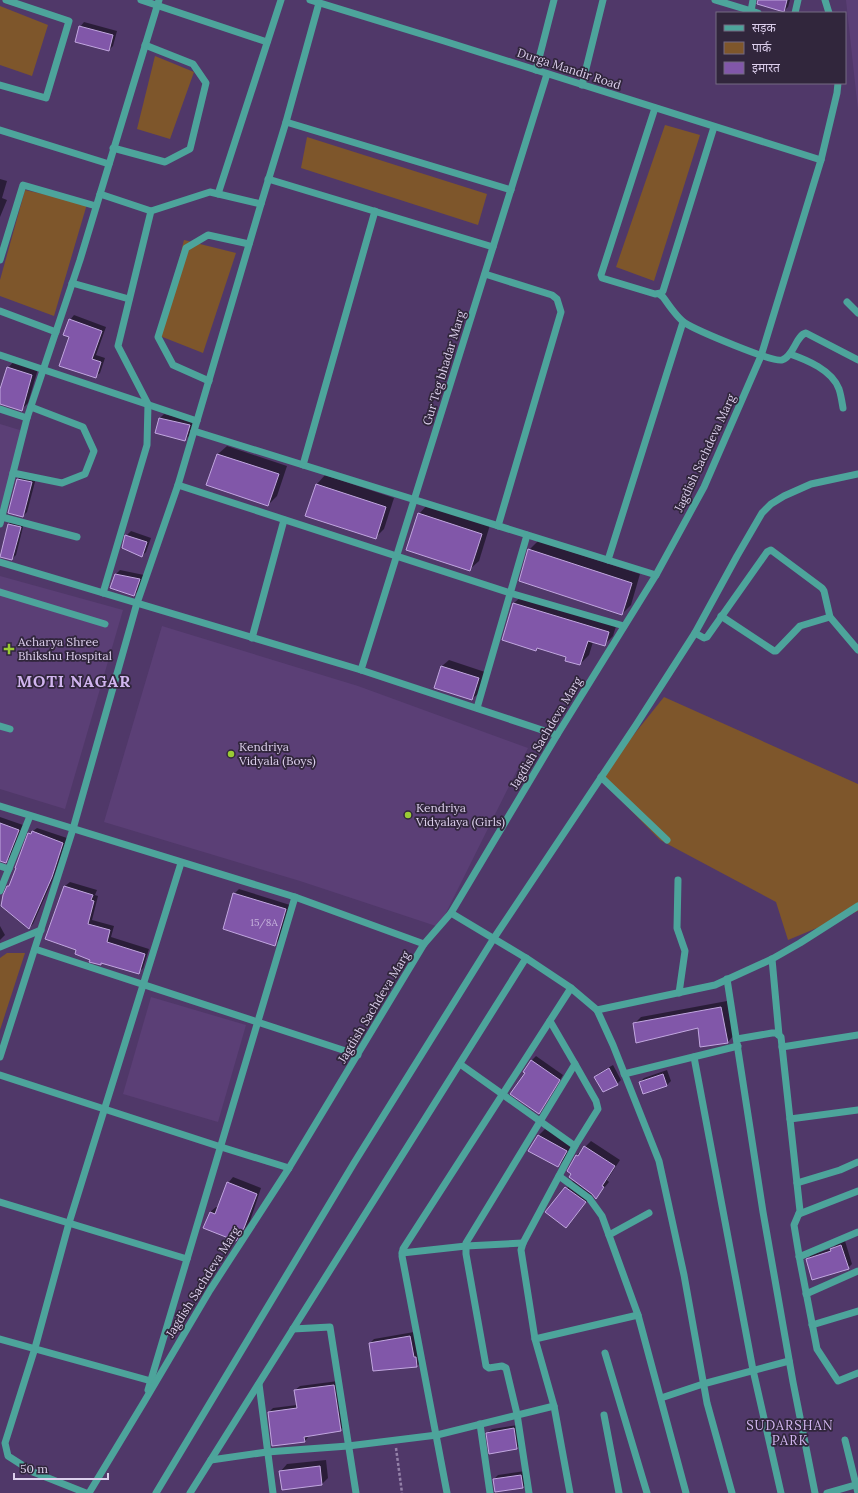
<svg xmlns="http://www.w3.org/2000/svg" width="858" height="1493" viewBox="0 0 858 1493" font-family="Lora,'Noto Sans Devanagari',serif">
  <rect width="100%" height="100%" fill="#503869"/>
  <g fill="#5b3f76">
    <path d="M846,0H858V110Z"/>
    <path d="M0,424L23,431L0,511Z"/>
    <path d="M0,576L123,610L65,809L0,789Z"/>
    <path d="M162,626L358,686L528,748L439,927L300,881L104,822Z"/>
    <path d="M151,997L246,1025L218,1122L123,1094Z"/>
  </g>
  <g fill="#7e562b">
    <path d="M0,6L48,25L32,76L0,65Z"/>
    <path d="M155,56L194,72L170,139L137,129Z"/>
    <path d="M665,125L700,135L654,281L616,267Z"/>
    <path d="M307,137L487,194L478,225L301,168Z"/>
    <path d="M25,190L87,204L54,316L0,296V280Z"/>
    <path d="M184,240L236,253L203,353L160,336Z"/>
    <path d="M664,697L858,784V911L788,940L776,902L660,840L599,778Z"/>
    <path d="M7,953H25L0,1030V958Z"/>
  </g>
  <g fill="#0007">
    <path d="M759,0H790L788,7L784,11Z"/>
    <path d="M84,22L117,31L113,46L109,50L80,27Z"/>
    <path d="M0,179L7,181L2,198L7,200L0,217Z"/>
    <path d="M74,315L106,327L96,355L105,358L100,373L95,377L70,336V320Z"/>
    <path d="M14,361L38,369L28,403L21,410L0,403V393L8,368Z"/>
    <path d="M164,414L193,421L189,436L185,440L156,432L160,418Z"/>
    <path d="M227,446L287,466L277,496L268,505L218,454Z"/>
    <path d="M22,475L36,478L27,512L23,516L18,479Z"/>
    <path d="M325,475L394,498L384,529L375,538L317,484Z"/>
    <path d="M427,505L490,525L479,561L470,569L419,514Z"/>
    <path d="M13,520L24,523L16,555L12,559L9,524Z"/>
    <path d="M131,531L151,538L146,552L142,556L126,536Z"/>
    <path d="M538,541L640,574L631,605L622,614L529,550Z"/>
    <path d="M120,570L144,575L138,591L134,595L116,574Z"/>
    <path d="M523,595L617,623L613,636L604,645L593,642L589,655L580,664L567,657L538,648L536,650L514,603Z"/>
    <path d="M449,660L485,672L479,693L472,699L435,687L442,666Z"/>
    <path d="M0,817L23,825L10,857L6,862L0,861Z"/>
    <path d="M37,828L67,838L56,872L33,924L29,928L8,886L12,883L29,834Z"/>
    <path d="M70,882L97,890L95,895L98,896L92,920L114,926L111,937L149,949L143,968L138,973L103,962L101,964L77,950L46,939L65,886Z"/>
    <path d="M239,889L290,905L279,940L275,944L234,894Z"/>
    <path d="M0,926L5,935L0,940Z"/>
    <path d="M727,1001L734,1035L728,1042L701,1045L699,1027L634,1024L641,1017Z"/>
    <path d="M536,1056L563,1075L543,1108L539,1113L526,1073L531,1061Z"/>
    <path d="M613,1065L621,1080L617,1084L595,1077L599,1073Z"/>
    <path d="M667,1070L671,1081L667,1085L640,1082L644,1078Z"/>
    <path d="M545,1129L573,1144L565,1159L558,1166L539,1135Z"/>
    <path d="M591,1141L620,1160L607,1180L609,1182L596,1198L572,1173L576,1156Z"/>
    <path d="M233,1177L261,1188L250,1221L241,1234L236,1239L210,1212L216,1207L218,1208L228,1183Z"/>
    <path d="M573,1181L592,1195L572,1220L547,1212Z"/>
    <path d="M845,1241L852,1264L848,1268L807,1260L811,1255L833,1248L836,1245Z"/>
    <path d="M414,1332L421,1362L417,1366L370,1343L374,1339Z"/>
    <path d="M338,1381L344,1426L340,1430L309,1436L305,1441L269,1412L273,1408L297,1405L295,1390L300,1386Z"/>
    <path d="M518,1425L521,1444L517,1448L487,1433L492,1429Z"/>
    <path d="M326,1460L328,1478L321,1485L281,1471L287,1464Z"/>
    <path d="M525,1471L527,1483L523,1487L494,1479L498,1475Z"/>
  </g>
  <g fill="#8157a9" stroke="#c2a7e0">
    <path d="M758,0H787L784,12L757,4Z"/>
    <path d="M79,26L113,35L109,51L75,42Z"/>
    <path d="M69,319L102,331L92,359L101,362L96,378L59,366L69,337L63,335Z"/>
    <path d="M7,367L32,375L22,411L0,404V389Z"/>
    <path d="M159,418L190,425L185,441L155,433Z"/>
    <path d="M217,454L279,474L268,506L206,485Z"/>
    <path d="M17,479L32,482L23,517L8,513Z"/>
    <path d="M316,484L386,507L376,539L305,516Z"/>
    <path d="M418,513L482,534L470,571L406,550Z"/>
    <path d="M8,524L21,527L12,560L0,557Z"/>
    <path d="M125,535L147,542L142,557L122,548Z"/>
    <path d="M528,549L632,583L622,615L519,581Z"/>
    <path d="M115,574L140,579L134,596L110,588Z"/>
    <path d="M513,603L609,632L605,646L588,641L580,665L565,661L566,657L537,648L536,651L502,640Z"/>
    <path d="M441,666L479,678L472,700L434,688Z"/>
    <path d="M0,823L19,830L6,863L0,861Z"/>
    <path d="M32,831L63,843L52,877L29,929L1,906L3,895L7,886H9L16,868H15L28,833L31,834Z"/>
    <path d="M64,886L93,895L91,900L94,901L88,924L110,930L107,942L145,954L139,974L101,963V965L89,962L90,960L75,954L76,950L45,939Z"/>
    <path d="M233,893L286,909L275,946L223,929Z"/>
    <path d="M721,1007L728,1043L700,1047L698,1028L636,1043L633,1023Z"/>
    <path d="M531,1060L560,1080L539,1114L510,1094L525,1073L523,1072Z"/>
    <path d="M609,1068L618,1085L603,1092L594,1077Z"/>
    <path d="M663,1074L667,1086L643,1094L639,1082Z"/>
    <path d="M538,1135L567,1151L558,1167L528,1151Z"/>
    <path d="M584,1146L615,1166L602,1186L604,1187L596,1199L592,1194L569,1177L571,1174L567,1171L576,1155L578,1156Z"/>
    <path d="M227,1182L257,1194L244,1228L236,1241L203,1228L210,1212L215,1214Z"/>
    <path d="M565,1187L586,1202L566,1228L545,1212Z"/>
    <path d="M841,1245L849,1269L812,1280L806,1259L831,1251L830,1249Z"/>
    <path d="M410,1336L414,1357H416L417,1367L373,1371L369,1343Z"/>
    <path d="M334,1385L341,1431L304,1437L305,1442L272,1446L268,1412L297,1408L294,1390Z"/>
    <path d="M514,1428L517,1449L489,1454L486,1433Z"/>
    <path d="M320,1466L322,1485L282,1490L279,1471Z"/>
    <path d="M521,1475L523,1488L495,1492L493,1479Z"/>
  </g>
  <g fill="none" stroke-linecap="round" stroke-linejoin="round">
    <path stroke="#9481a8" stroke-width="2.5" stroke-dasharray="3 2" stroke-linecap="butt" d="M396,1448L402,1493"/>
    <g stroke="#4da49b" stroke-width="7">
      <path d="M141,0L267,42"/>
      <path d="M310,0L444,41L821,160"/>
      <path d="M715,0L758,13"/>
      <path d="M825,0L829,13"/>
      <path d="M751,11L753,0"/>
      <path d="M795,13L798,0"/>
      <path d="M536,70L554,0"/>
      <path d="M0,85L46,98L69,21L6,0"/>
      <path d="M582,85L603,0"/>
      <path d="M655,108L601,275L602,278L655,294L661,293L663,291L714,127"/>
      <path d="M286,122L511,190"/>
      <path d="M0,130L109,164"/>
      <path d="M113,148L165,162L190,149L206,83L193,64L145,45"/>
      <path d="M268,179L493,247"/>
      <path d="M100,194L151,211"/>
      <path d="M218,194L281,0"/>
      <path d="M0,260L23,185L96,206"/>
      <path d="M485,274L552,295L557,299L561,312L498,526"/>
      <path d="M72,283L129,299"/>
      <path d="M659,294L663,297C668,304 677,318 685,323C696,330 773,363 782,360C794,356 796,335 806,333L858,360"/>
      <path d="M847,302L858,313"/>
      <path d="M0,311L56,332"/>
      <path d="M790,354C807,360 832,370 839,389C841,395 842,402 843,408"/>
      <path d="M0,355L197,421"/>
      <path d="M209,381L173,365L158,337L186,248L208,235L249,244"/>
      <path d="M0,409L27,418"/>
      <path d="M194,431L656,575"/>
      <path d="M303,465L375,211"/>
      <path d="M13,473L62,483L85,474L94,451L83,427L31,407"/>
      <path d="M178,485L510,593L624,626"/>
      <path d="M2,517L77,537"/>
      <path d="M0,524L27,418L80,260L159,0"/>
      <path d="M608,560L683,322"/>
      <path d="M0,562L361,670L557,735"/>
      <path d="M0,592L105,624"/>
      <path d="M103,593L147,445L148,404L118,346L151,211L210,192L261,204"/>
      <path d="M721,616L774,651H776L800,626L830,617"/>
      <path d="M695,633L704,638L707,637L767,552L771,550L822,588L824,591L830,617L858,650"/>
      <path d="M252,638L284,520"/>
      <path d="M361,670L547,74"/>
      <path d="M477,708L527,535"/>
      <path d="M0,726L10,729"/>
      <path d="M601,777L667,840"/>
      <path d="M0,806L295,897L424,944"/>
      <path d="M0,866L9,869"/>
      <path d="M678,880L677,928L685,951L679,993"/>
      <path d="M0,891L30,816"/>
      <path d="M451,913L526,958L571,988L597,1010L613,1045L659,1161L684,1275L707,1403L732,1493"/>
      <path d="M0,947L41,930"/>
      <path d="M35,949L358,1055"/>
      <path d="M772,959L779,1035"/>
      <path d="M727,979L763,1212L793,1382L815,1493"/>
      <path d="M597,1010L715,985L772,959L800,943L858,906"/>
      <path d="M737,1039L772,1033H776L781,1037L800,1211L794,1225L800,1261L817,1349L838,1381L858,1373"/>
      <path d="M782,1047L858,1035"/>
      <path d="M0,1057L73,829L137,603L178,485L261,204L286,122L319,3"/>
      <path d="M694,1057L753,1370L781,1493"/>
      <path d="M460,1064L575,1146L523,1243L521,1250L535,1339L554,1406L570,1493"/>
      <path d="M575,1064L596,1101L598,1109L575,1146"/>
      <path d="M624,1074L738,1046"/>
      <path d="M0,1075L221,1147L289,1168"/>
      <path d="M790,1119L858,1110"/>
      <path d="M559,1176L589,1198L602,1216L638,1315L686,1493"/>
      <path d="M797,1183L840,1170L858,1162"/>
      <path d="M0,1202L187,1259"/>
      <path d="M799,1214L858,1191"/>
      <path d="M609,1235L649,1213"/>
      <path d="M402,1253L466,1246L523,1243"/>
      <path d="M799,1257L858,1232"/>
      <path d="M806,1294L858,1271"/>
      <path d="M812,1325L858,1311"/>
      <path d="M293,1329L330,1327L356,1493"/>
      <path d="M0,1339L151,1381"/>
      <path d="M535,1339L638,1315"/>
      <path d="M605,1353L647,1493"/>
      <path d="M259,1384L273,1493"/>
      <path d="M148,1390L295,897"/>
      <path d="M661,1398L703,1384L789,1361"/>
      <path d="M604,1415L619,1493"/>
      <path d="M480,1424L490,1493"/>
      <path d="M845,1440L858,1493"/>
      <path d="M211,1460L267,1452L348,1446L437,1435L554,1406"/>
      <path d="M86,1493L33,1472L8,1456L5,1443L35,1348L69,1223L181,863"/>
      <path d="M89,1493L144,1402L210,1290L289,1168L424,944L451,913L557,735L656,575L704,487L761,356L821,160L837,93L838,83"/>
      <path d="M156,1493L354,1163L494,938L636,725L695,633L737,556L762,513L771,504L784,496L811,484L858,474"/>
      <path d="M190,1493L526,958"/>
      <path d="M447,1493L402,1256L403,1249L571,988"/>
      <path d="M529,1493L517,1414L506,1368L502,1366L489,1368L486,1366L466,1254V1243L575,1064L550,1021"/>
      <path d="M827,1493L855,1485"/>
    </g>
  </g>
  <g fill="#9acb34" stroke="#31263c" stroke-width="1.5">
    <path d="M7 643h4v4h4v4h-4v4h-4v-4h-4v-4h4z"/>
    <circle cx="231" cy="754" r="4"/>
    <circle cx="408" cy="815" r="4"/>
  </g>
  <g text-anchor="middle" stroke-width="3.5" stroke-linejoin="round" paint-order="stroke">
    <g font-size="10" fill="#c5b1db">
      <text x="264" y="926">15/8A</text>
    </g>
    <g font-size="12" fill="#dccfec" stroke="#31263c">
      <text transform="translate(569 69) rotate(18)" y="4">Durga Mandir Road</text>
      <text transform="translate(444 368) rotate(-73)" y="4">Gur Teg bhadar Marg</text>
      <text transform="translate(705 453) rotate(-65)" y="4">Jagdish Sachdeva Marg</text>
      <text transform="translate(546 733) rotate(-59)" y="4">Jagdish Sachdeva Marg</text>
      <text transform="translate(374 1007) rotate(-59)" y="4">Jagdish Sachdeva Marg</text>
      <text transform="translate(203 1282) rotate(-58)" y="4">Jagdish Sachdeva Marg</text>
    </g>
    <g font-size="12" fill="#dccfec" stroke="#31263c" text-anchor="start">
      <text x="18" y="646">Acharya Shree<tspan x="18" dy="14">Bhikshu Hospital</tspan></text>
      <text x="239" y="751">Kendriya<tspan x="239" dy="14">Vidyala (Boys)</tspan></text>
      <text x="416" y="812">Kendriya<tspan x="416" dy="14">Vidyalaya (Girls)</tspan></text>
    </g>
    <g font-size="13" letter-spacing="1" fill="#d1b5ef" stroke="#31263c">
      <text x="790" y="1430">SUDARSHAN<tspan x="790" dy="15">PARK</tspan></text>
    </g>
    <g font-size="16" font-weight="bold" letter-spacing="1" fill="#d1b5ef" stroke="#31263c">
      <text x="74" y="687">MOTI NAGAR</text>
    </g>
  </g>
  <rect x="716" y="12" width="130" height="72" fill="#31263c" stroke="#756a82"/>
  <rect x="724" y="25" width="20" height="6" fill="#4da49b" stroke="#756a82"/>
  <text x="752" y="32" font-size="12" fill="#dccfec">सड़क</text>
  <rect x="724" y="42" width="20" height="12" fill="#7e562b" stroke="#756a82"/>
  <text x="752" y="52" font-size="12" fill="#dccfec">पार्क</text>
  <rect x="724" y="62" width="20" height="12" fill="#8157a9" stroke="#756a82"/>
  <text x="752" y="72" font-size="12" fill="#dccfec">इमारत</text>
  <path d="M14 1473v6h94v-6" fill="none" stroke="#dccfec" stroke-width="2"/>
  <text x="20" y="1473" font-size="12" fill="#dccfec" stroke="#31263c" stroke-width="3" paint-order="stroke">50 m</text>
</svg>
